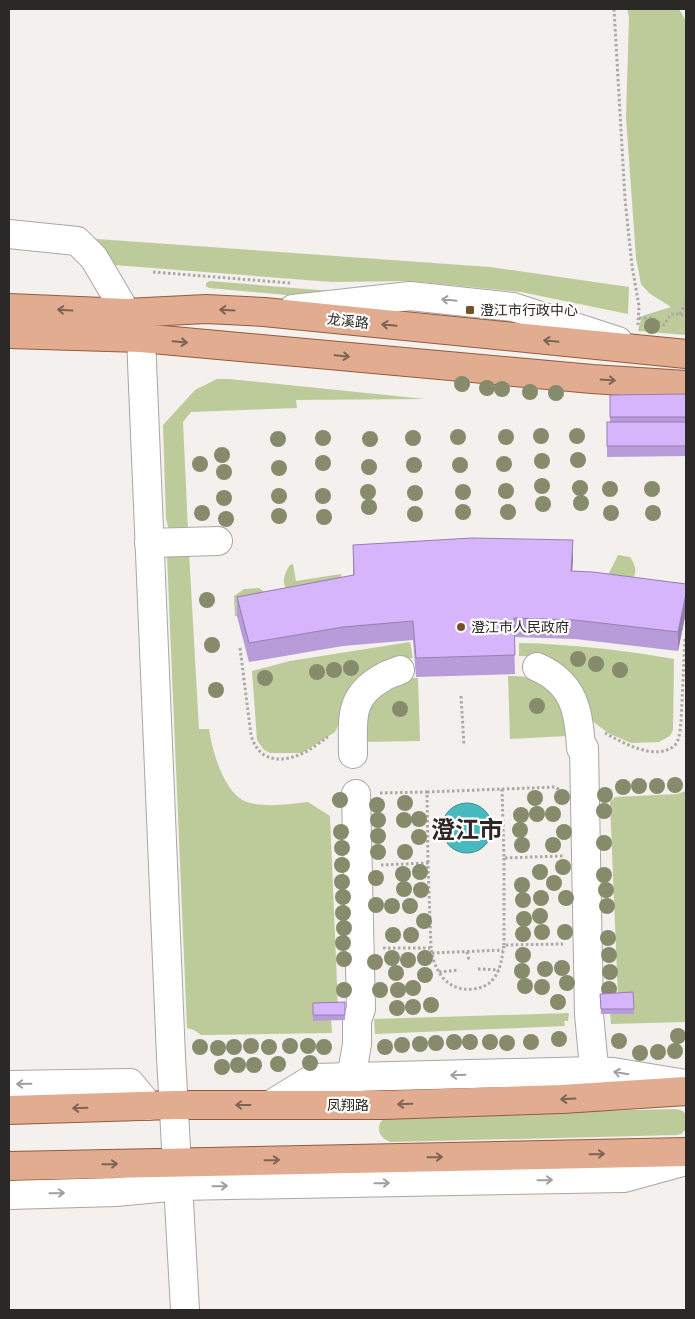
<svg xmlns="http://www.w3.org/2000/svg" width="695" height="1319" viewBox="0 0 695 1319" font-family="Arial,'Noto Sans SC',sans-serif">
  <rect width="100%" height="100%" fill="#f3f0ed"/>
  <g fill="#bdcb9b">
    <path d="M627,9H679L686,21V335L638,331L642,316L671,307L649,293L641,284L636,258L626,117L629,17Z"/>
    <path d="M83,238L490,267L629,287L628,314L521,292L410,281L332,282L101,264Z"/>
    <path d="M210,281L331,291V299L209,288L206,286V283Z"/>
    <path d="M217,379H229L425,399L296,400L297,408L191,412L183,422L188,530H169L166,519L163,425L195,390Z"/>
    <path d="M189,552L199,729H209C212,750 224,794 247,802C265,808 290,804 308,802L330,816L338,1008L331,1020L332,1033L201,1035L194,1030L187,1028L167,556Z"/>
    <path d="M618,555L630,557C639,571 636,575 626,587L603,585Z"/>
    <path d="M293,564L296,581L341,574L345,596L295,604C286,589 278,582 290,565Z"/>
    <path d="M259,588L267,594L237,616H235L234,596L244,589Z"/>
    <path d="M410,642L413,658L389,661L372,668L362,677L335,732L302,753H270L264,750L257,740L252,671L290,661Z"/>
    <path d="M519,643C571,644 622,650 674,659L673,730L670,736L659,742L631,743L608,733L591,720L536,656H519Z"/>
    <path d="M508,676C549,674 564,698 566,736L510,739Z"/>
    <path d="M411,678H418L420,741L364,742L369,702L396,682Z"/>
    <path d="M686,791V1022L611,1024L610,1014H634L618,998L610,802L615,797L677,794Z"/>
    <path d="M569,1013L568,1021H564L565,1026L375,1034L374,1019Z"/>
    <path d="M676,1109L683,1111L686,1115V1129L681,1134L677,1135L391,1142C377,1138 374,1123 388,1116Z"/>
  </g>
  <circle fill="#46babf" stroke="#3e8e92" cx="467" cy="828" r="25"/>
  <g fill="none" stroke-linecap="round" stroke-linejoin="round">
    <g stroke="#a9a7a4" stroke-width="30">
      <g id="minor">
        <path d="M9,234L77,241L94,258L141,338L171,1057L185,1310"/>
        <path d="M293,309L410,296L513,307L618,341"/>
        <path d="M149,543L218,541"/>
        <path d="M537,667C574,683 579,711 581,748"/>
        <path d="M584,748L589,1014L596,1089"/>
        <path d="M353,754C353,720 348,697 382,678C387,674 394,673 400,670"/>
        <path d="M9,1085L130,1083L149,1106"/>
        <path d="M348,1096L357,1044V1020L361,1009L356,794"/>
        <path d="M270,1105L314,1078L594,1071L613,1072L686,1084"/>
        <path d="M9,1195L116,1192L179,1186L624,1178L686,1161"/>
      </g>
    </g>
    <g stroke="#955a3c" stroke-width="30">
      <g id="major">
        <path d="M9,308L126,313L206,309L264,312L686,354"/>
        <path d="M9,334L141,338L592,379L686,385"/>
        <path d="M9,1110L174,1105H383L562,1099L686,1091"/>
        <path d="M9,1166L686,1152"/>
      </g>
    </g>
    <g stroke="#aba9a6" stroke-width="3" stroke-dasharray="2.5 2.5" stroke-linecap="butt">
      <path d="M614,9L625,199L632,266L639,306L638,325"/>
      <path d="M153,272L290,283"/>
      <path d="M680,314L686,303"/>
      <path d="M639,318H651L664,325L671,314H680L686,317"/>
      <path d="M240,648L251,735C258,760 278,764 301,754C311,750 320,742 328,737"/>
      <path d="M461,696L464,746"/>
      <path d="M605,733C623,743 657,762 675,745C680,739 680,729 681,722L685,639"/>
      <path d="M502,789L504,858L563,856"/>
      <path d="M427,792L555,787L560,790"/>
      <path d="M380,793L427,792L428,863"/>
      <path d="M504,858V945"/>
      <path d="M381,865L428,863L431,948"/>
      <path d="M383,948H431C434,971 447,992 473,989C482,988 489,985 494,978C501,969 502,957 504,945L563,944"/>
      <path d="M467,952L469,960"/>
      <path d="M432,953L503,950"/>
      <path d="M478,969L499,970"/>
      <path d="M439,972L459,970"/>
    </g>
    <use href="#minor" stroke="#fff" stroke-width="28"/>
    <use href="#major" stroke="#e2ac90" stroke-width="28"/>
  </g>
  <g fill="#868b6b">
    <circle cx="652" cy="326" r="8"/>
    <circle cx="462" cy="384" r="8"/>
    <circle cx="487" cy="388" r="8"/>
    <circle cx="502" cy="389" r="8"/>
    <circle cx="530" cy="392" r="8"/>
    <circle cx="556" cy="393" r="8"/>
    <circle cx="541" cy="436" r="8"/>
    <circle cx="577" cy="436" r="8"/>
    <circle cx="458" cy="437" r="8"/>
    <circle cx="506" cy="437" r="8"/>
    <circle cx="323" cy="438" r="8"/>
    <circle cx="413" cy="438" r="8"/>
    <circle cx="278" cy="439" r="8"/>
    <circle cx="370" cy="439" r="8"/>
    <circle cx="222" cy="455" r="8"/>
    <circle cx="578" cy="460" r="8"/>
    <circle cx="542" cy="461" r="8"/>
    <circle cx="323" cy="463" r="8"/>
    <circle cx="200" cy="464" r="8"/>
    <circle cx="504" cy="464" r="8"/>
    <circle cx="414" cy="465" r="8"/>
    <circle cx="460" cy="465" r="8"/>
    <circle cx="369" cy="467" r="8"/>
    <circle cx="279" cy="468" r="8"/>
    <circle cx="224" cy="472" r="8"/>
    <circle cx="542" cy="486" r="8"/>
    <circle cx="580" cy="488" r="8"/>
    <circle cx="610" cy="489" r="8"/>
    <circle cx="652" cy="489" r="8"/>
    <circle cx="506" cy="491" r="8"/>
    <circle cx="368" cy="492" r="8"/>
    <circle cx="463" cy="492" r="8"/>
    <circle cx="415" cy="493" r="8"/>
    <circle cx="279" cy="496" r="8"/>
    <circle cx="323" cy="496" r="8"/>
    <circle cx="224" cy="498" r="8"/>
    <circle cx="581" cy="503" r="8"/>
    <circle cx="543" cy="504" r="8"/>
    <circle cx="369" cy="507" r="8"/>
    <circle cx="463" cy="512" r="8"/>
    <circle cx="508" cy="512" r="8"/>
    <circle cx="202" cy="513" r="8"/>
    <circle cx="611" cy="513" r="8"/>
    <circle cx="653" cy="513" r="8"/>
    <circle cx="415" cy="514" r="8"/>
    <circle cx="279" cy="516" r="8"/>
    <circle cx="324" cy="517" r="8"/>
    <circle cx="226" cy="519" r="8"/>
    <circle cx="207" cy="600" r="8"/>
    <circle cx="212" cy="645" r="8"/>
    <circle cx="578" cy="659" r="8"/>
    <circle cx="596" cy="664" r="8"/>
    <circle cx="351" cy="668" r="8"/>
    <circle cx="334" cy="670" r="8"/>
    <circle cx="620" cy="670" r="8"/>
    <circle cx="317" cy="672" r="8"/>
    <circle cx="265" cy="678" r="8"/>
    <circle cx="216" cy="690" r="8"/>
    <circle cx="537" cy="706" r="8"/>
    <circle cx="400" cy="709" r="8"/>
    <circle cx="675" cy="785" r="8"/>
    <circle cx="639" cy="786" r="8"/>
    <circle cx="657" cy="786" r="8"/>
    <circle cx="623" cy="787" r="8"/>
    <circle cx="605" cy="795" r="8"/>
    <circle cx="562" cy="797" r="8"/>
    <circle cx="535" cy="798" r="8"/>
    <circle cx="340" cy="800" r="8"/>
    <circle cx="405" cy="803" r="8"/>
    <circle cx="377" cy="805" r="8"/>
    <circle cx="604" cy="811" r="8"/>
    <circle cx="537" cy="814" r="8"/>
    <circle cx="553" cy="814" r="8"/>
    <circle cx="521" cy="815" r="8"/>
    <circle cx="419" cy="819" r="8"/>
    <circle cx="378" cy="820" r="8"/>
    <circle cx="404" cy="820" r="8"/>
    <circle cx="520" cy="830" r="8"/>
    <circle cx="341" cy="832" r="8"/>
    <circle cx="564" cy="832" r="8"/>
    <circle cx="378" cy="836" r="8"/>
    <circle cx="419" cy="837" r="8"/>
    <circle cx="604" cy="843" r="8"/>
    <circle cx="522" cy="845" r="8"/>
    <circle cx="553" cy="845" r="8"/>
    <circle cx="342" cy="848" r="8"/>
    <circle cx="378" cy="852" r="8"/>
    <circle cx="405" cy="852" r="8"/>
    <circle cx="342" cy="865" r="8"/>
    <circle cx="563" cy="867" r="8"/>
    <circle cx="420" cy="872" r="8"/>
    <circle cx="540" cy="872" r="8"/>
    <circle cx="403" cy="874" r="8"/>
    <circle cx="604" cy="875" r="8"/>
    <circle cx="376" cy="878" r="8"/>
    <circle cx="342" cy="882" r="8"/>
    <circle cx="554" cy="883" r="8"/>
    <circle cx="522" cy="885" r="8"/>
    <circle cx="404" cy="889" r="8"/>
    <circle cx="421" cy="890" r="8"/>
    <circle cx="606" cy="890" r="8"/>
    <circle cx="343" cy="897" r="8"/>
    <circle cx="541" cy="898" r="8"/>
    <circle cx="566" cy="898" r="8"/>
    <circle cx="523" cy="900" r="8"/>
    <circle cx="376" cy="905" r="8"/>
    <circle cx="392" cy="906" r="8"/>
    <circle cx="410" cy="906" r="8"/>
    <circle cx="607" cy="906" r="8"/>
    <circle cx="343" cy="913" r="8"/>
    <circle cx="540" cy="916" r="8"/>
    <circle cx="524" cy="919" r="8"/>
    <circle cx="424" cy="921" r="8"/>
    <circle cx="344" cy="928" r="8"/>
    <circle cx="542" cy="932" r="8"/>
    <circle cx="565" cy="932" r="8"/>
    <circle cx="523" cy="934" r="8"/>
    <circle cx="393" cy="935" r="8"/>
    <circle cx="411" cy="935" r="8"/>
    <circle cx="608" cy="938" r="8"/>
    <circle cx="343" cy="943" r="8"/>
    <circle cx="523" cy="955" r="8"/>
    <circle cx="609" cy="955" r="8"/>
    <circle cx="392" cy="958" r="8"/>
    <circle cx="425" cy="958" r="8"/>
    <circle cx="344" cy="959" r="8"/>
    <circle cx="408" cy="960" r="8"/>
    <circle cx="375" cy="962" r="8"/>
    <circle cx="562" cy="968" r="8"/>
    <circle cx="545" cy="969" r="8"/>
    <circle cx="522" cy="971" r="8"/>
    <circle cx="610" cy="972" r="8"/>
    <circle cx="396" cy="973" r="8"/>
    <circle cx="425" cy="975" r="8"/>
    <circle cx="567" cy="983" r="8"/>
    <circle cx="525" cy="986" r="8"/>
    <circle cx="542" cy="987" r="8"/>
    <circle cx="413" cy="988" r="8"/>
    <circle cx="609" cy="989" r="8"/>
    <circle cx="344" cy="990" r="8"/>
    <circle cx="380" cy="990" r="8"/>
    <circle cx="398" cy="990" r="8"/>
    <circle cx="558" cy="1002" r="8"/>
    <circle cx="431" cy="1005" r="8"/>
    <circle cx="413" cy="1007" r="8"/>
    <circle cx="397" cy="1008" r="8"/>
    <circle cx="678" cy="1036" r="8"/>
    <circle cx="559" cy="1039" r="8"/>
    <circle cx="619" cy="1041" r="8"/>
    <circle cx="454" cy="1042" r="8"/>
    <circle cx="470" cy="1042" r="8"/>
    <circle cx="490" cy="1042" r="8"/>
    <circle cx="531" cy="1042" r="8"/>
    <circle cx="436" cy="1043" r="8"/>
    <circle cx="507" cy="1043" r="8"/>
    <circle cx="420" cy="1044" r="8"/>
    <circle cx="402" cy="1045" r="8"/>
    <circle cx="251" cy="1046" r="8"/>
    <circle cx="290" cy="1046" r="8"/>
    <circle cx="308" cy="1046" r="8"/>
    <circle cx="200" cy="1047" r="8"/>
    <circle cx="234" cy="1047" r="8"/>
    <circle cx="269" cy="1047" r="8"/>
    <circle cx="324" cy="1047" r="8"/>
    <circle cx="385" cy="1047" r="8"/>
    <circle cx="218" cy="1048" r="8"/>
    <circle cx="675" cy="1051" r="8"/>
    <circle cx="658" cy="1052" r="8"/>
    <circle cx="640" cy="1053" r="8"/>
    <circle cx="310" cy="1063" r="8"/>
    <circle cx="278" cy="1064" r="8"/>
    <circle cx="238" cy="1065" r="8"/>
    <circle cx="254" cy="1065" r="8"/>
    <circle cx="222" cy="1067" r="8"/>
  </g>
  <g fill="#b89cd9">
    <path d="M686,394V456L607,457V422H610V395Z"/>
    <path d="M353,545L573,559L572,571L686,584V612L678,651L575,639L514,637L515,674L416,677L413,640L343,646L249,662L237,616V597L353,575Z"/>
    <path d="M633,992L634,1014H601L600,994Z"/>
    <path d="M345,1002V1020L313,1021V1003Z"/>
  </g>
  <g fill="#967fb0">
    <path d="M573,540V559L571,590V571Z"/>
    <path d="M686,593V612L678,651V632Z"/>
  </g>
  <g fill="#d6b5fc" stroke="#967fb0">
    <path d="M686,394V417H610V395Z"/>
    <rect x="607" y="422" width="79" height="24"/>
    <path d="M472,538L573,540L571,571L593,572L686,584V593L678,632L575,620L514,618L515,655L416,658L413,621L343,627L249,643L237,597L354,575L353,545Z"/>
    <path d="M633,992L634,1009H601L600,994Z"/>
    <path d="M345,1002V1015H313V1003Z"/>
  </g>
  <defs><path id="oneway-shaft" d="M-6 0H5M1.5-3L5.5 0L1.5 3" fill="none" stroke-width="1.6" stroke-linecap="round" stroke-linejoin="round" transform="scale(1.25)"/></defs>
  <g stroke="#9f9f9e">
    <use href="#oneway-shaft" transform="translate(449 300) rotate(-174)"/>
    <use href="#oneway-shaft" transform="translate(621 1073) rotate(-171)"/>
    <use href="#oneway-shaft" transform="translate(458 1075) rotate(178)"/>
    <use href="#oneway-shaft" transform="translate(24 1084) rotate(179)"/>
    <use href="#oneway-shaft" transform="translate(545 1180) rotate(-1)"/>
    <use href="#oneway-shaft" transform="translate(382 1183) rotate(-1)"/>
    <use href="#oneway-shaft" transform="translate(220 1186) rotate(-1)"/>
    <use href="#oneway-shaft" transform="translate(57 1193) rotate(-1)"/>
  </g>
  <g stroke="#7d6457">
    <use href="#oneway-shaft" transform="translate(65 310) rotate(-177)"/>
    <use href="#oneway-shaft" transform="translate(227 310) rotate(-177)"/>
    <use href="#oneway-shaft" transform="translate(389 325) rotate(-174)"/>
    <use href="#oneway-shaft" transform="translate(551 341) rotate(-174)"/>
    <use href="#oneway-shaft" transform="translate(180 342) rotate(5)"/>
    <use href="#oneway-shaft" transform="translate(342 356) rotate(5)"/>
    <use href="#oneway-shaft" transform="translate(608 380) rotate(4)"/>
    <use href="#oneway-shaft" transform="translate(568 1099) rotate(177)"/>
    <use href="#oneway-shaft" transform="translate(405 1104) rotate(178)"/>
    <use href="#oneway-shaft" transform="translate(243 1105) rotate(180)"/>
    <use href="#oneway-shaft" transform="translate(80 1108) rotate(178)"/>
    <use href="#oneway-shaft" transform="translate(597 1154) rotate(-1)"/>
    <use href="#oneway-shaft" transform="translate(435 1157) rotate(-1)"/>
    <use href="#oneway-shaft" transform="translate(272 1160) rotate(-1)"/>
    <use href="#oneway-shaft" transform="translate(110 1164) rotate(-1)"/>
  </g>
  <g fill="#75512b" stroke="#fffefd" stroke-width="2">
    <rect x="465" y="305" width="10" height="10" rx="2.5"/>
    <circle cx="461" cy="627" r="5"/>
  </g>
  <g text-anchor="middle" stroke-width="4.5" stroke-linejoin="round" paint-order="stroke">
    <g font-size="14" fill="#2a2928" stroke="#fffefd" text-anchor="start">
      <text x="480" y="315">澄江市行政中心</text>
      <text x="471" y="632">澄江市人民政府</text>
    </g>
    <g font-size="14" fill="#2a2928" stroke="#fffefd">
      <text transform="translate(348 321) rotate(6)" y="5">龙溪路</text>
      <text x="348" y="1110">凤翔路</text>
    </g>
    <g font-size="24" font-weight="bold" fill="#2a2928" stroke="#fffefd">
      <text x="467" y="838">澄江市</text>
    </g>
  </g>
  <rect width="695" height="1319" fill="none" stroke="#2a2928" stroke-width="20"/>
</svg>
